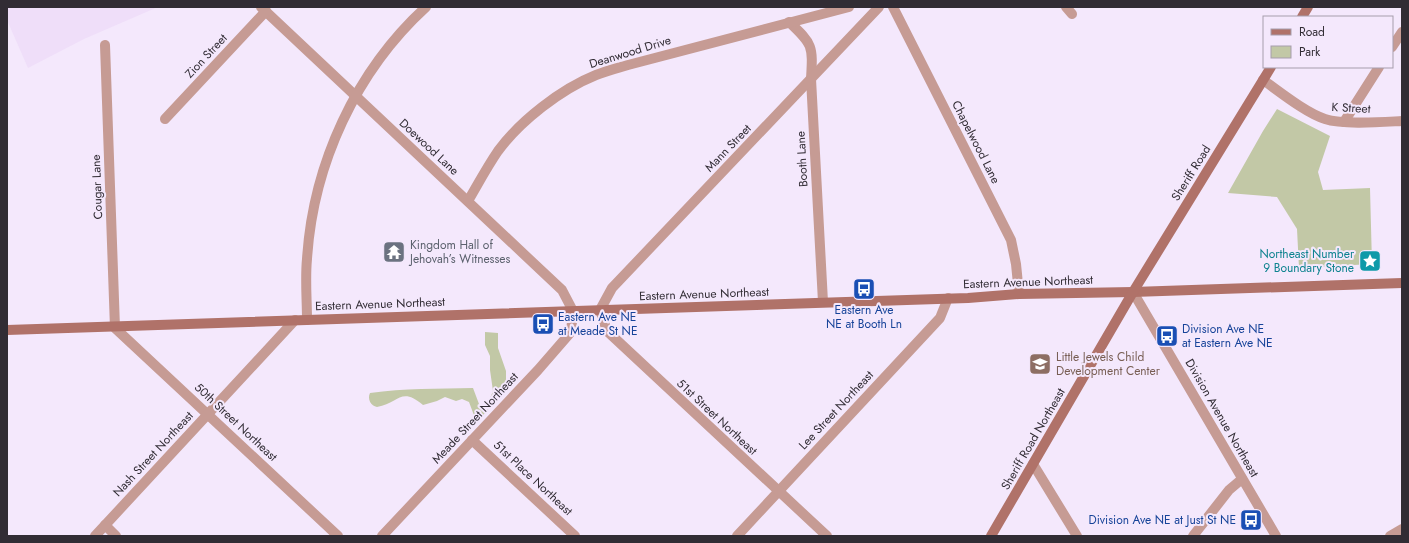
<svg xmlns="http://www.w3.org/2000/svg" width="1409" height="543" viewBox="0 0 1409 543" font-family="Jost,sans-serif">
  <rect width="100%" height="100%" fill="#f4e8fc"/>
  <path fill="#efdef9" d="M7,7H158L84,39L28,68L7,20Z"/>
  <g fill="#c2c8a6">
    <path d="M1277,109L1330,136L1318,172L1323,190L1370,188L1372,264L1299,268L1297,229L1277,197L1228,193L1263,131Z"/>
    <path d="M485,332L498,333V348L506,371V388L480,419L475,418L469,402L462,399L456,401L445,397L437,401L423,405C401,386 399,403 377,407C371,406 367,399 370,393C404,388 438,389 473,388L479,404L482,407L489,401L493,391L490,370V356L485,345Z"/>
  </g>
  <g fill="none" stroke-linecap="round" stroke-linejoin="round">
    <g stroke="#c69b94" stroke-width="10">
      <path d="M261,7L562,290L573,311L571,332L538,370L382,536"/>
      <path d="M893,7L1011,240L1016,264L1019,294"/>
      <path d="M1066,7L1072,14"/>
      <path d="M789,22C813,44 813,46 811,79L823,302"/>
      <path d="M105,45L115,328L338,536"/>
      <path d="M1392,47L1402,32"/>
      <path d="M1263,80C1280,92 1306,113 1325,119C1343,125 1382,122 1402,121"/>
      <path d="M165,119L266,11"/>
      <path d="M1344,122L1379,67"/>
      <path d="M468,201C478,184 487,167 498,151C520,121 561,89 596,75C606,71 618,68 628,65L849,7"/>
      <path d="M307,320C307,300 305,279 307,259C313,164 356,71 426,7"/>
      <path d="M472,440L575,536"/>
      <path d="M1033,464L1077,536"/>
      <path d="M105,525L116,536"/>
      <path d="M95,536L295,320"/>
      <path d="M737,536L940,318L948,298"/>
      <path d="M827,536L607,331L600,310L612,288L879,7"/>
      <path d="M1193,536L1229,490L1242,479"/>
      <path d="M1390,536L1402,529"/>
    </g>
    <path stroke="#c69b94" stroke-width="10" d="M1133,292L1276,536"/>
    <g stroke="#b07269" stroke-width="10">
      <path d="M1302,17L1308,7"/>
      <path d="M7,330L968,298L1019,294L1133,292L1402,283"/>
      <path d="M991,536L1133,292L1271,67"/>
    </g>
  </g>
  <defs>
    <g id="temple-square" transform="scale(1.15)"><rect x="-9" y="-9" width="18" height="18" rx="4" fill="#6b7280" stroke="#f4e8fc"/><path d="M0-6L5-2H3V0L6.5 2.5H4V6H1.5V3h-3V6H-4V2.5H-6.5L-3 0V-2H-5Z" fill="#fff"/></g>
    <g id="sight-square" transform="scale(1.15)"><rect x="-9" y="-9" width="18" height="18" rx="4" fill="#0f9aa8" stroke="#f4e8fc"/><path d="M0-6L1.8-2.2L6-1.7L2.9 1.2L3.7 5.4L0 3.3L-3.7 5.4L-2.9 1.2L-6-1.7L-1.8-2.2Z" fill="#fff"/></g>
    <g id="bus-square" transform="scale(1.15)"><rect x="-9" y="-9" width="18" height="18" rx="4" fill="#1a4fb4" stroke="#f4e8fc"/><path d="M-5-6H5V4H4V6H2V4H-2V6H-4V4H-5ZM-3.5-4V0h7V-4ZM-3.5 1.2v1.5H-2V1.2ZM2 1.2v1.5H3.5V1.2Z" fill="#fff"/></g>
    <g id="school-square" transform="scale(1.15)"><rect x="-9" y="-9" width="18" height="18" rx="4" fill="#8d6e63" stroke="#f4e8fc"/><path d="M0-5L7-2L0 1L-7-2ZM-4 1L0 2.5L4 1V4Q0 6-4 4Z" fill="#fff"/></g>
  </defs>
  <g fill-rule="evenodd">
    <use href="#temple-square" x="394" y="252"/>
    <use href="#sight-square" x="1370" y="261"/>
    <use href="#bus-square" x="864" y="289"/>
    <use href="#bus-square" x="543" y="324"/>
    <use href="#bus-square" x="1167" y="336"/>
    <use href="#school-square" x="1040" y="364"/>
    <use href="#bus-square" x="1251" y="520"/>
  </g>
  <g text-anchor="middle" stroke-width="4" stroke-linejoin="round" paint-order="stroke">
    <g font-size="12" fill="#312c34" stroke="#f4e8fc">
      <text transform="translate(630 52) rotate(-17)" y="4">Deanwood Drive</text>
      <text transform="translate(206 56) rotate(-47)" y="4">Zion Street</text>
      <text transform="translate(1351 108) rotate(3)" y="4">K Street</text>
      <text transform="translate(976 142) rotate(63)" y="4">Chapelwood Lane</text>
      <text transform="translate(429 147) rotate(43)" y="4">Doewood Lane</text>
      <text transform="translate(728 148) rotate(-46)" y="4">Mann Street</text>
      <text transform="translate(802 159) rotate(-93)" y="4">Booth Lane</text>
      <text transform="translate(1191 173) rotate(-58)" y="4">Sheriff Road</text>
      <text transform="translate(97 187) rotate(-92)" y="4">Cougar Lane</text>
      <text transform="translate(1028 282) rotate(-2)" y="4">Eastern Avenue Northeast</text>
      <text transform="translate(704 294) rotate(-2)" y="4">Eastern Avenue Northeast</text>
      <text transform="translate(380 304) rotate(-2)" y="4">Eastern Avenue Northeast</text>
      <text transform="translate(836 410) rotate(-47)" y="4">Lee Street Northeast</text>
      <text transform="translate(717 417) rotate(43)" y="4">51st Street Northeast</text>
      <text transform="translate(475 418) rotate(-47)" y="4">Meade Street Northeast</text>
      <text transform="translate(1222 418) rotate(60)" y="4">Division Avenue Northeast</text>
      <text transform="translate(236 422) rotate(43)" y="4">50th Street Northeast</text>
      <text transform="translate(1033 439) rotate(-60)" y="4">Sheriff Road Northeast</text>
      <text transform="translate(153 454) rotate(-47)" y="4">Nash Street Northeast</text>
      <text transform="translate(533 478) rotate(43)" y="4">51st Place Northeast</text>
    </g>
    <g font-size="12" fill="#5b616d" stroke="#f4e8fc" text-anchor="start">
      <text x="410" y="249">Kingdom Hall of<tspan x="410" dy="14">Jehovah’s Witnesses</tspan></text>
    </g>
    <g font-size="12" fill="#0d838f" stroke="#f4e8fc" text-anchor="end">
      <text x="1354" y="258">Northeast Number<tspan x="1354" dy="14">9 Boundary Stone</tspan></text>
    </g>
    <g font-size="12" fill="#164399" stroke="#f4e8fc" text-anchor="start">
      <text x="864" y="314" text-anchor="middle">Eastern Ave<tspan x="864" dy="14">NE at Booth Ln</tspan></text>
      <text x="558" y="321">Eastern Ave NE<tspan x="558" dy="14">at Meade St NE</tspan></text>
      <text x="1182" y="333">Division Ave NE<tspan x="1182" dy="14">at Eastern Ave NE</tspan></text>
      <text x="1236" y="524" text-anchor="end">Division Ave NE at Just St NE</text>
    </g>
    <g font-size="12" fill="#785e54" stroke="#f4e8fc" text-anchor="start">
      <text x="1056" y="361">Little Jewels Child<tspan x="1056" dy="14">Development Center</tspan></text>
    </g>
  </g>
  <rect width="1409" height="543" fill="none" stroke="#312c34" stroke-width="16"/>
  <rect x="1263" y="16" width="130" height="52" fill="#f4e8fc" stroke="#a69dac"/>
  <rect x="1271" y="29" width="20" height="6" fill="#b07269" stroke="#a69dac"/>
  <text x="1299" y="36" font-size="12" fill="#312c34">Road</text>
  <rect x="1271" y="46" width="20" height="12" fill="#c2c8a6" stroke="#a69dac"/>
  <text x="1299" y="56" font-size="12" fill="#312c34">Park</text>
</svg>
